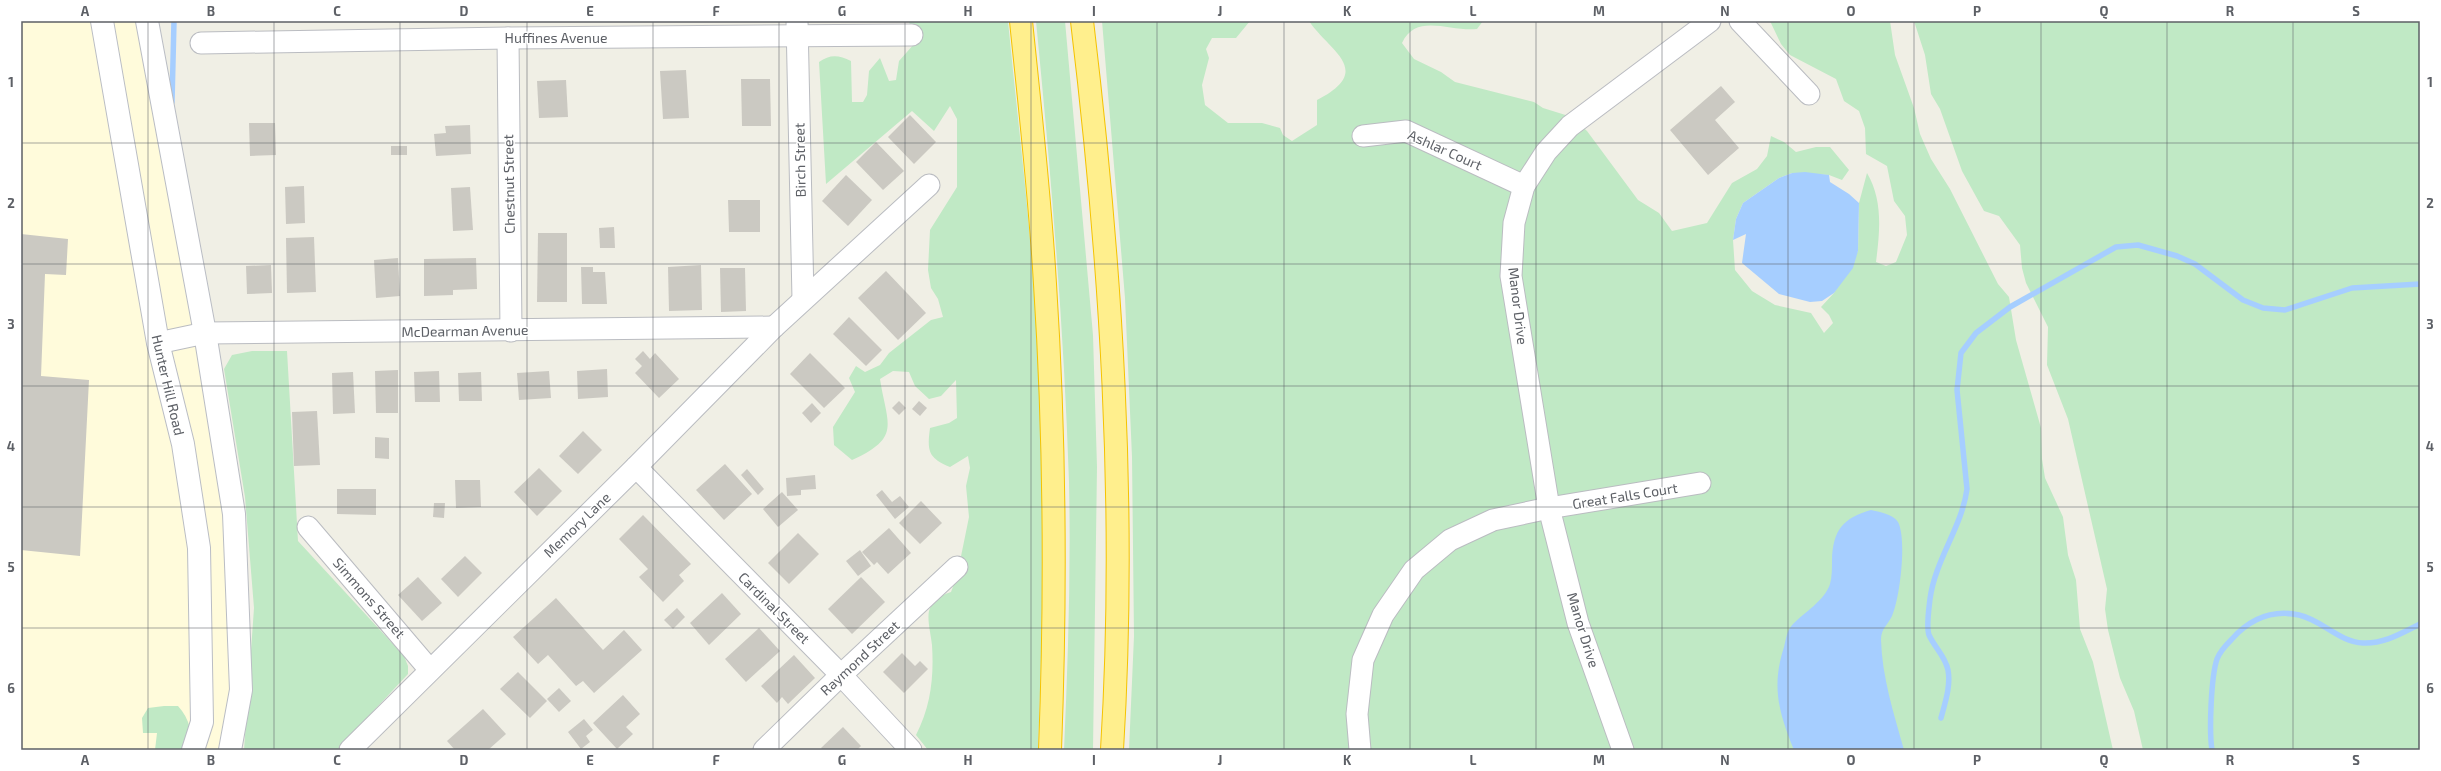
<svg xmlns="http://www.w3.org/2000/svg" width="2441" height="771" viewBox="0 0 2441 771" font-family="'Exo 2',sans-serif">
  <rect width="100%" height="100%" fill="#f0efe5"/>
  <path fill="#fffbdb" d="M21,21H147L234,514L230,750H21Z"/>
  <g fill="#c0e9c5">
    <path d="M909,21H1008C1017,115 1029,209 1035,302C1045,451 1044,601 1038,750H928L916,735C931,706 934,677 932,645C931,635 927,620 929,611C932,600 941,595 951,592L957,576L969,517L966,486L970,468L968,456L950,467C928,458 927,451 930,428L949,423L957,418L956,380L941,396L929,399L915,386L909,372L893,371L880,379C887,425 902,437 852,460L834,445L833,427L855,392L849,378L856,366L865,372L880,365L889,353L931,320L943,317L938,299L931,288L928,270L930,230L957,187V119L950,106L934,131L912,111L826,184L819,62C830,54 839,55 851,61L852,102H863L867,95L869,71L880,58L889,81L896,80L899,61L914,44Z"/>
    <path d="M1036,21H1065L1093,335L1097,467L1093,750H1064C1068,661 1071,571 1069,482C1064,328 1051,174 1036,21Z"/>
    <path d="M1102,21H1250L1236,38H1212L1206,49L1209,58L1202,85L1205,105L1228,123H1262L1280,128L1283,135L1292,141L1317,125V100C1375,70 1330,52 1309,21H1483L1477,29C1450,32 1416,12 1402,43L1414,59L1441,72L1455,82L1534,102L1543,108L1572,117L1587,131L1638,200L1659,213L1672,231L1707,223L1732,183L1757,169L1767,156L1771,136L1784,142L1796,152L1816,147H1830L1849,170L1842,180L1829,175L1792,173L1779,178L1743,203L1736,219L1733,240L1735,270L1752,291L1775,305L1811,313L1824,333L1833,323L1829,315L1821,307L1834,293L1858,251L1859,203L1867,173C1883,200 1880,231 1876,262L1886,266L1896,262L1907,235L1905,216L1894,201L1887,166L1866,154L1865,128L1859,111L1844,101L1836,79L1790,55L1781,44L1770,21H1890L1895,55L1914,108L1920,134L1931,159L1950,189L1998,284L2009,297L2016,340L2041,428L2042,459L2045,478L2063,517L2068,555L2076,580L2080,629L2093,662L2113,750H1129L1134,636L1132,457L1125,298Z"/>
    <path d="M1914,21H2420V750H2143L2134,711L2120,678L2108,630L2105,609L2107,589L2068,419L2047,365L2048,327L2026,283L2022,268L2020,245L1999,216L1984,211L1962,171L1940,109L1931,94L1925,55Z"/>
    <path d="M252,351H287L298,541L404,656L408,666V674L337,750H244L254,608L245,497L224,369L232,355Z"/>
    <path d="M164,706H178C190,719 192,733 192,750H155L157,733H143L142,718L148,708Z"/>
  </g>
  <g fill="#a6ceff">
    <path d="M1805,172L1829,175L1830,182L1849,194L1859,203L1858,251L1853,268L1834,293L1822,301L1810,302L1779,294L1742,263L1746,234L1733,240L1736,219L1743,203L1779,178L1792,173Z"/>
    <path d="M1871,510C1879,512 1893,514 1898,522C1907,539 1900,598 1892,616C1888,625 1881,628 1881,640C1882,677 1894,714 1904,750H1794C1779,713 1771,687 1784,647C1786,639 1787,630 1793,624C1804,613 1825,600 1830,584C1832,577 1832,568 1832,560C1833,530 1843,518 1871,510Z"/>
  </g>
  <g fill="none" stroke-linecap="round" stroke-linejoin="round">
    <g stroke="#a6ceff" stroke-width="5.5">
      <path d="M172,102L174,21"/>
      <path d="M1941,718C1945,703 1951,686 1948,670C1945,656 1935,648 1929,635C1926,627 1929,608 1930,599C1935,560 1962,527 1967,489L1957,390L1961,353L1976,333L2010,307L2116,247L2138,245L2177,256L2195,264L2243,300L2263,308L2285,310L2352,288L2420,284"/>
      <path d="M2212,750C2209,731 2211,677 2217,659C2220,651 2226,645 2232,639C2250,619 2271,609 2299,615C2322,620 2339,642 2363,643C2384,644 2402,633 2420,624"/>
    </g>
  </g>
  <g fill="#cbc9c2">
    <path d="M686,70L689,118L663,119L660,71Z"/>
    <path d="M741,79H770L771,126H742Z"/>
    <path d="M566,80L568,117L539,118L537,81Z"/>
    <path d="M1721,86L1735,102L1715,120L1739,148L1708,175L1670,130Z"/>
    <path d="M910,115L936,142L914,164L888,137Z"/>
    <path d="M249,123H275L276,155L250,156Z"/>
    <path d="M470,125L471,154L436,156L434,134L446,133L445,126Z"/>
    <path d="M876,142L904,171L883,190L856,162Z"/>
    <rect x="391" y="146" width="16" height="9"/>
    <path d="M846,175L872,200L848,226L822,201Z"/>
    <path d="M304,186L305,223L286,224L285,187Z"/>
    <path d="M470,187L473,230L453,231L451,188Z"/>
    <path d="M728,200H760V232H729Z"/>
    <path d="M614,227L615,248H600L599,228Z"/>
    <path d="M538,233H567V302H537Z"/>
    <path d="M21,234L68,239L66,275L45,274L41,376L89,380L80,556L21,550Z"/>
    <path d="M314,237L316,292L287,293L286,238Z"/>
    <path d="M398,258L400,296L376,298L374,260Z"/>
    <path d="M476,258L477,289L453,290V295L424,296V259Z"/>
    <path d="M271,265L272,293L247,294L246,266Z"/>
    <path d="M701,265L702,310L669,311L668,267Z"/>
    <path d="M581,267H593V272H605L607,304H582Z"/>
    <path d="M720,268H745L746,311L721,312Z"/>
    <path d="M886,271L926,313L898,340L858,298Z"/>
    <path d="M849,317L882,350L866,366L833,334Z"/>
    <path d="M643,351L650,359L655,353L679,379L659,398L635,373L642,366L635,359Z"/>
    <path d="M810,353L845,388L824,408L790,374Z"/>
    <path d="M607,369L608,397L578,399L577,371Z"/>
    <path d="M398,370V413H376L375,371Z"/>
    <path d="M439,371L440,402H415L414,372Z"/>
    <path d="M549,371L551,398L519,400L517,373Z"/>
    <path d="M353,372L355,413L333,414L332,373Z"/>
    <path d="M481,372L482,401H459L458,373Z"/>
    <path d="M899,401L906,408L899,415L892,408Z"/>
    <path d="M919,401L927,408L920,416L912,409Z"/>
    <path d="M812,403L821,413L811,423L802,413Z"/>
    <path d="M317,411L320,465L294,466L292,412Z"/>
    <path d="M583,431L602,450L578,474L559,456Z"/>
    <path d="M375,437L389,438V459L375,458Z"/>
    <path d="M725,464L752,494L724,520L696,490Z"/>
    <path d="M539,468L562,491L537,516L514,492Z"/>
    <path d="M747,469L764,489L758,495L741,475Z"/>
    <path d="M815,475L816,489L801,490V495L787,496L786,478Z"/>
    <path d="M455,480H480L481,507L456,508Z"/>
    <path d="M337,489H376V515L337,514Z"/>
    <path d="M882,490L892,502L900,496L909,507L895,519L876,495Z"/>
    <path d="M782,492L798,510L778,527L763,509Z"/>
    <path d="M921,501L942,523L920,544L899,523Z"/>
    <path d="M434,503H445L444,518L433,517Z"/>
    <path d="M643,515L691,564L679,575L684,581L663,602L639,577L648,569L619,539Z"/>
    <path d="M889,528L911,553L888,574L877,562L874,565L862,552Z"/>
    <path d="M798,533L819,554L789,584L768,563Z"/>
    <path d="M860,550L871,566L858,576L846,561Z"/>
    <path d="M465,556L482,573L458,597L441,579Z"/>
    <path d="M418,577L442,603L422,621L398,595Z"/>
    <path d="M861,577L885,602L852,634L828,609Z"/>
    <path d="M722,593L741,614L709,645L690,623Z"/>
    <path d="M556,598L603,650L624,630L642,650L594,693L583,681L576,686L548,655L538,664L513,637Z"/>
    <path d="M677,608L685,617L673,629L664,620Z"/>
    <path d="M759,628L780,651L746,682L725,659Z"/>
    <path d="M902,653L915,666L920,661L928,669L904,693L883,672Z"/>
    <path d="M794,655L815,678L788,704L782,697L777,703L761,686Z"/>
    <path d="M518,672L547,701L530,718L500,689Z"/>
    <path d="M559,688L571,701L559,712L547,699Z"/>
    <path d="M623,695L640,714L626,727L633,734L617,749L593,723Z"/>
    <path d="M483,709L506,734L488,750H455L447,741Z"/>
    <path d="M584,719L593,730L586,736L590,742L581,749L568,732Z"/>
    <path d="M843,727L861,746L857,750H823L821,748Z"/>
  </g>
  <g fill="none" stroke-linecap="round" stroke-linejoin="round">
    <g stroke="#babcc1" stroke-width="23">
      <g id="street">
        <path d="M797,21L803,299"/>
        <path d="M1740,21L1809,94"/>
        <path d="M508,38L511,331"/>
        <path d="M201,43L508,38L912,35"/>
        <path d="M1363,136L1406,131L1524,186"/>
        <path d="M158,343L205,333L774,327"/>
        <path d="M636,467L841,675L911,750"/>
        <path d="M308,527L430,670"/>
        <path d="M350,750L636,467L774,327L929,185"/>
        <path d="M764,750L841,675L957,567"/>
        <path d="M1360,750L1357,714L1363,660L1383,615L1414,570L1450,540L1493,520L1549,508L1700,483"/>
        <path d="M1623,750L1578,623L1549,508L1511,276L1514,223L1524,186L1546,152L1570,126L1710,21"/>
      </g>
    </g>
    <g stroke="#babdc4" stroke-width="24">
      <g id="secondary">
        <path d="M102,21L158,343L183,444L199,548L202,722L193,750"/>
        <path d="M147,21L205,333L234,514L241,690L230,750"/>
      </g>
    </g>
    <g stroke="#f5c300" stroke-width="24">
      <g id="highway">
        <path d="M1021,21C1030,109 1040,196 1045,284C1055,439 1056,595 1050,750"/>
        <path d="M1082,21C1111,262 1127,507 1112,750"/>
      </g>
    </g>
    <use href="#street" stroke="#fff" stroke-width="21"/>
    <use href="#secondary" stroke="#fff" stroke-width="22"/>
    <use href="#highway" stroke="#ffef8d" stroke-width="22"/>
  </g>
  <path fill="none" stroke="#5d6066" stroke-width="1" stroke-opacity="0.55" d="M148,21V750M274,21V750M400,21V750M527,21V750M653,21V750M779,21V750M905,21V750M1031,21V750M1157,21V750M1284,21V750M1410,21V750M1536,21V750M1662,21V750M1788,21V750M1914,21V750M2041,21V750M2167,21V750M2293,21V750M21,143H2420M21,264H2420M21,386H2420M21,507H2420M21,628H2420"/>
  <g text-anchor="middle" stroke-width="3" stroke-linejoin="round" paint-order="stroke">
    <g font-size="14" fill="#5d6066" stroke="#fff">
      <text x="556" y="43">Huffines Avenue</text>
      <text transform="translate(1445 150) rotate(24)" y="5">Ashlar Court</text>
      <text transform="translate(800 160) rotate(-91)" y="5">Birch Street</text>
      <text transform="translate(509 184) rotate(-91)" y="5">Chestnut Street</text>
      <text transform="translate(1518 306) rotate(83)" y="5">Manor Drive</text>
      <text transform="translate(465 331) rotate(-1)" y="5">McDearman Avenue</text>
      <text transform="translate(168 385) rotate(77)" y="5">Hunter Hill Road</text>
      <text transform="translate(1625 496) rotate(-9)" y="5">Great Falls Court</text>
      <text transform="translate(577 525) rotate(-44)" y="5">Memory Lane</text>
      <text transform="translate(369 598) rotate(49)" y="5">Simmons Street</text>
      <text transform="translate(774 608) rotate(45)" y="5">Cardinal Street</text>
      <text transform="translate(1583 630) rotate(73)" y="5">Manor Drive</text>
      <text transform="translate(860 658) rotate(-43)" y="5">Raymond Street</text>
    </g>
  </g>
  <rect width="2441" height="771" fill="none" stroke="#ffffff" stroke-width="44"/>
  <rect x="22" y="22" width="2397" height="727" fill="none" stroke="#5d6066" stroke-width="1.5"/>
  <g font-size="13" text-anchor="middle" font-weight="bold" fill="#5d6066">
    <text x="85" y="16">A</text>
    <text x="211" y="16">B</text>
    <text x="337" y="16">C</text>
    <text x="464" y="16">D</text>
    <text x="590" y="16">E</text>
    <text x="716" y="16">F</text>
    <text x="842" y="16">G</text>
    <text x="968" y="16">H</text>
    <text x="1094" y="16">I</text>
    <text x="1220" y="16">J</text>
    <text x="1347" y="16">K</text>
    <text x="1473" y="16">L</text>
    <text x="1599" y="16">M</text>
    <text x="1725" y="16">N</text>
    <text x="1851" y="16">O</text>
    <text x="1977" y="16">P</text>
    <text x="2104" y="16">Q</text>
    <text x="2230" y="16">R</text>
    <text x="2356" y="16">S</text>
    <text x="11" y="87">1</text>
    <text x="2430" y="87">1</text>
    <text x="11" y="208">2</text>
    <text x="2430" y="208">2</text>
    <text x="11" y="329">3</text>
    <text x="2430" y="329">3</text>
    <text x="11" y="451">4</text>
    <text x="2430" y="451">4</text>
    <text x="11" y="572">5</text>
    <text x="2430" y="572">5</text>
    <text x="11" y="693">6</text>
    <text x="2430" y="693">6</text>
    <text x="85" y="765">A</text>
    <text x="211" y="765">B</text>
    <text x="337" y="765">C</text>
    <text x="464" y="765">D</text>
    <text x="590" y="765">E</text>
    <text x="716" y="765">F</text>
    <text x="842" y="765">G</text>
    <text x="968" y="765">H</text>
    <text x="1094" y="765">I</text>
    <text x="1220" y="765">J</text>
    <text x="1347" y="765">K</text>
    <text x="1473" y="765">L</text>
    <text x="1599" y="765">M</text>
    <text x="1725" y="765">N</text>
    <text x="1851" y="765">O</text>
    <text x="1977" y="765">P</text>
    <text x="2104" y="765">Q</text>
    <text x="2230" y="765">R</text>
    <text x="2356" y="765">S</text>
  </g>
</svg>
